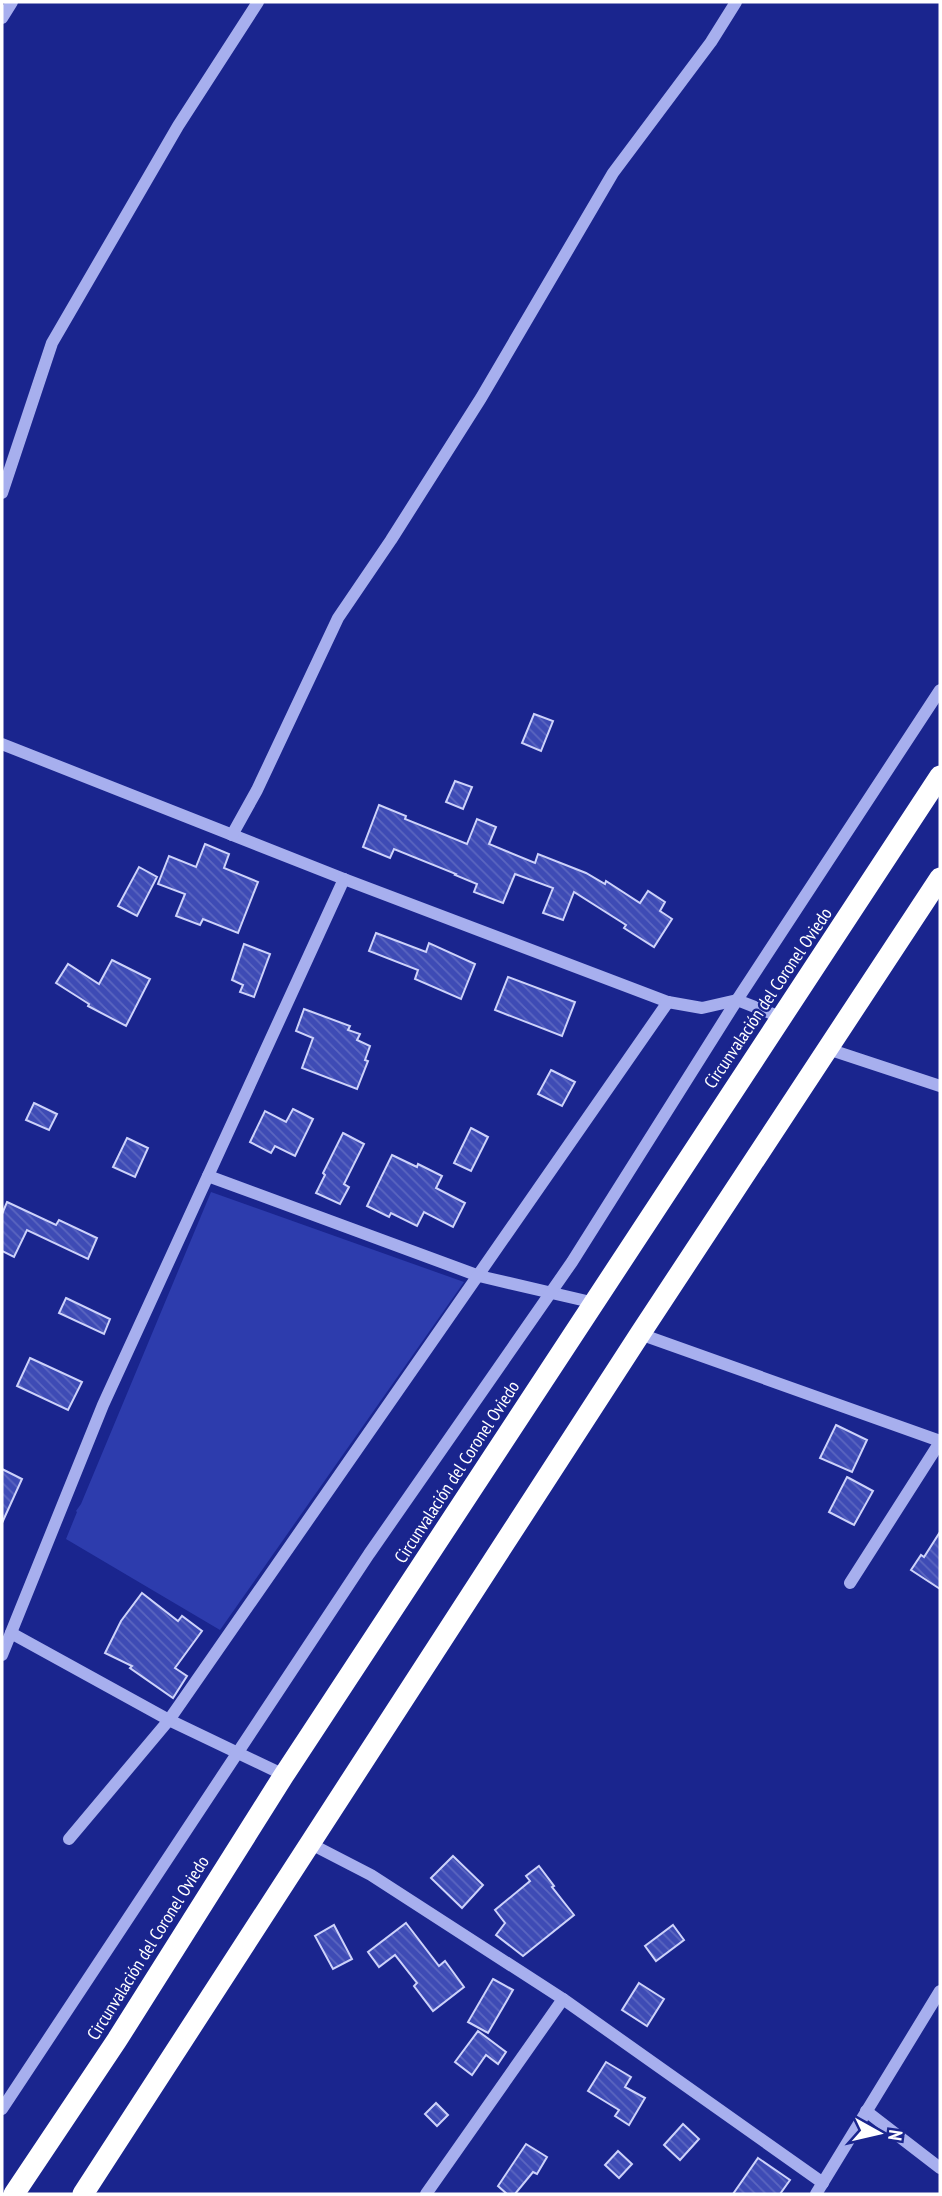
<svg xmlns="http://www.w3.org/2000/svg" width="942" height="2196" viewBox="0 0 942 2196" font-family="'PT Sans Narrow',sans-serif">
  <defs>
    <pattern id="building-back-hatch" width="6" height="6" patternUnits="userSpaceOnUse" patternTransform="scale(1.75)"><rect width="6" height="6" fill="#3e4bb5"/><path d="M-1 5l2 2M0 0l6 6M5-1l2 2" fill="none" stroke="#5b66c0"/></pattern>
  </defs>
  <rect width="100%" height="100%" fill="#1a258e"/>
  <path fill="#2d3cad" d="M211,1192L464,1282L220,1630L66,1539L77,1512L76,1511L81,1504Z"/>
  <g fill="url(#building-back-hatch)" stroke="#cdd2fa" stroke-width="2">
    <path d="M534,714L553,721L541,751L522,743Z"/>
    <path d="M455,781L472,787L463,809L446,802Z"/>
    <path d="M379,805L406,816L405,819L467,844L477,819L496,827L489,844L535,863L538,854L586,873L605,884L606,881L640,903L648,891L665,902L660,911L672,919L654,947L624,928L626,925L574,892L563,920L543,913L553,888L515,874L503,903L474,892L477,884L455,875L456,874L394,849L390,858L363,847Z"/>
    <path d="M205,844L229,854L224,868L258,882L238,933L203,919L200,925L176,916L185,894L158,884L169,856L196,867Z"/>
    <path d="M139,867L157,877L137,916L118,906Z"/>
    <path d="M376,933L426,952L429,943L475,964L461,999L415,979L418,970L369,951Z"/>
    <path d="M244,944L270,954L254,997L240,992L243,985L232,980Z"/>
    <path d="M112,960L150,979L126,1026L88,1006L89,1004L56,983L68,964L99,984Z"/>
    <path d="M508,977L575,1002L562,1036L495,1010Z"/>
    <path d="M304,1009L350,1026L348,1030L360,1034L357,1040L370,1046L365,1060L368,1061L357,1089L302,1068L313,1038L296,1031Z"/>
    <path d="M551,1070L575,1082L562,1106L538,1094Z"/>
    <path d="M34,1103L57,1114L49,1130L26,1120Z"/>
    <path d="M293,1109L313,1119L295,1156L275,1146L271,1153L250,1142L265,1111L286,1122Z"/>
    <path d="M471,1128L488,1137L471,1171L454,1163Z"/>
    <path d="M343,1133L364,1144L344,1184L349,1187L340,1204L316,1193L325,1175L323,1173Z"/>
    <path d="M127,1138L148,1148L135,1177L113,1167Z"/>
    <path d="M392,1155L417,1167L418,1164L442,1176L436,1188L465,1203L453,1227L424,1212L417,1226L391,1213L389,1217L367,1206Z"/>
    <path d="M7,1202L56,1225L59,1220L97,1238L88,1259L27,1230L14,1257L2,1251V1214Z"/>
    <path d="M66,1298L110,1319L104,1334L59,1313Z"/>
    <path d="M30,1358L82,1382L68,1410L17,1386Z"/>
    <path d="M836,1425L867,1440L852,1472L820,1458Z"/>
    <path d="M2,1469L22,1479L2,1523Z"/>
    <path d="M847,1477L873,1491L854,1525L829,1512Z"/>
    <path d="M940,1532V1589L911,1570L921,1555L924,1557Z"/>
    <path d="M142,1593L178,1621L182,1616L202,1631L175,1668L187,1676L173,1698L130,1668L132,1666L105,1653L121,1621Z"/>
    <path d="M453,1856L483,1885L462,1908L431,1878Z"/>
    <path d="M539,1866L554,1886L552,1887L574,1915L523,1956L496,1935L505,1923L495,1910L530,1881L526,1876Z"/>
    <path d="M406,1923L439,1966L445,1961L464,1987L433,2011L414,1986L417,1983L395,1955L379,1967L368,1952Z"/>
    <path d="M334,1925L352,1959L333,1969L315,1936Z"/>
    <path d="M673,1925L684,1940L656,1961L645,1946Z"/>
    <path d="M493,1979L513,1990L488,2033L468,2022Z"/>
    <path d="M639,1983L664,1999L647,2026L622,2010Z"/>
    <path d="M478,2031L506,2052L498,2064L486,2055L472,2075L455,2062Z"/>
    <path d="M606,2062L631,2077L625,2087L645,2098L629,2125L615,2116L619,2110L588,2091Z"/>
    <path d="M436,2103L448,2115L437,2126L425,2114Z"/>
    <path d="M683,2124L699,2139L680,2160L664,2145Z"/>
    <path d="M526,2144L547,2157L537,2174L533,2172L515,2194H507L498,2186Z"/>
    <path d="M618,2151L632,2164L619,2178L605,2165Z"/>
    <path d="M758,2158L790,2180L780,2194H733Z"/>
  </g>
  <g fill="none" stroke-linecap="round" stroke-linejoin="round">
    <g stroke="#a7afee" stroke-width="12">
      <path d="M2,18L12,2"/>
      <path d="M2,493L52,343L178,126L258,2"/>
      <path d="M2,744L344,879L668,1002L702,1008L737,1000L783,1018"/>
      <path d="M232,835L257,790L338,618L391,540L481,398L613,173L711,42L736,2"/>
      <path d="M828,1049L940,1086"/>
      <path d="M208,1176L479,1276L595,1303"/>
      <path d="M640,1334L940,1441"/>
      <path d="M850,1583L940,1442"/>
      <path d="M11,1633L169,1720L284,1775"/>
      <path d="M2,1655L103,1405L344,879"/>
      <path d="M69,1839L169,1720L668,1002"/>
      <path d="M309,1843L371,1875L563,1999L823,2183"/>
      <path d="M2,2109L369,1554L572,1262L737,1000L940,690"/>
      <path d="M866,2111L940,2168"/>
      <path d="M426,2194L563,1999"/>
      <path d="M816,2194L940,1991"/>
    </g>
    <g stroke="#fff" stroke-width="21">
      <path d="M14,2194L117,2040L284,1775L940,776"/>
      <path d="M83,2194L640,1334L940,878"/>
    </g>
  </g>
  <g text-anchor="middle" stroke-width="5" stroke-linejoin="round" paint-order="stroke">
    <g font-size="18" fill="#fff" stroke="#1a258e">
      <text transform="translate(768 998) rotate(-56)" y="6">Circunvalación del Coronel Oviedo</text>
      <text transform="translate(457 1472) rotate(-57)" y="6">Circunvalación del Coronel Oviedo</text>
      <text transform="translate(148 1948) rotate(-58)" y="6">Circunvalación del Coronel Oviedo</text>
    </g>
  </g>
  <rect width="942" height="2196" fill="none" stroke="#ffffff" stroke-width="7"/>
  <g transform="translate(879 2133) rotate(98)" stroke="#1a258e" stroke-width="5" paint-order="stroke">
  <path d="M0-5L12 26L0 18L-12 26Z" fill="#ffffff"/>
  <text y="-10" font-size="19" font-weight="bold" text-anchor="middle" fill="#ffffff">N</text>
  </g>
</svg>
